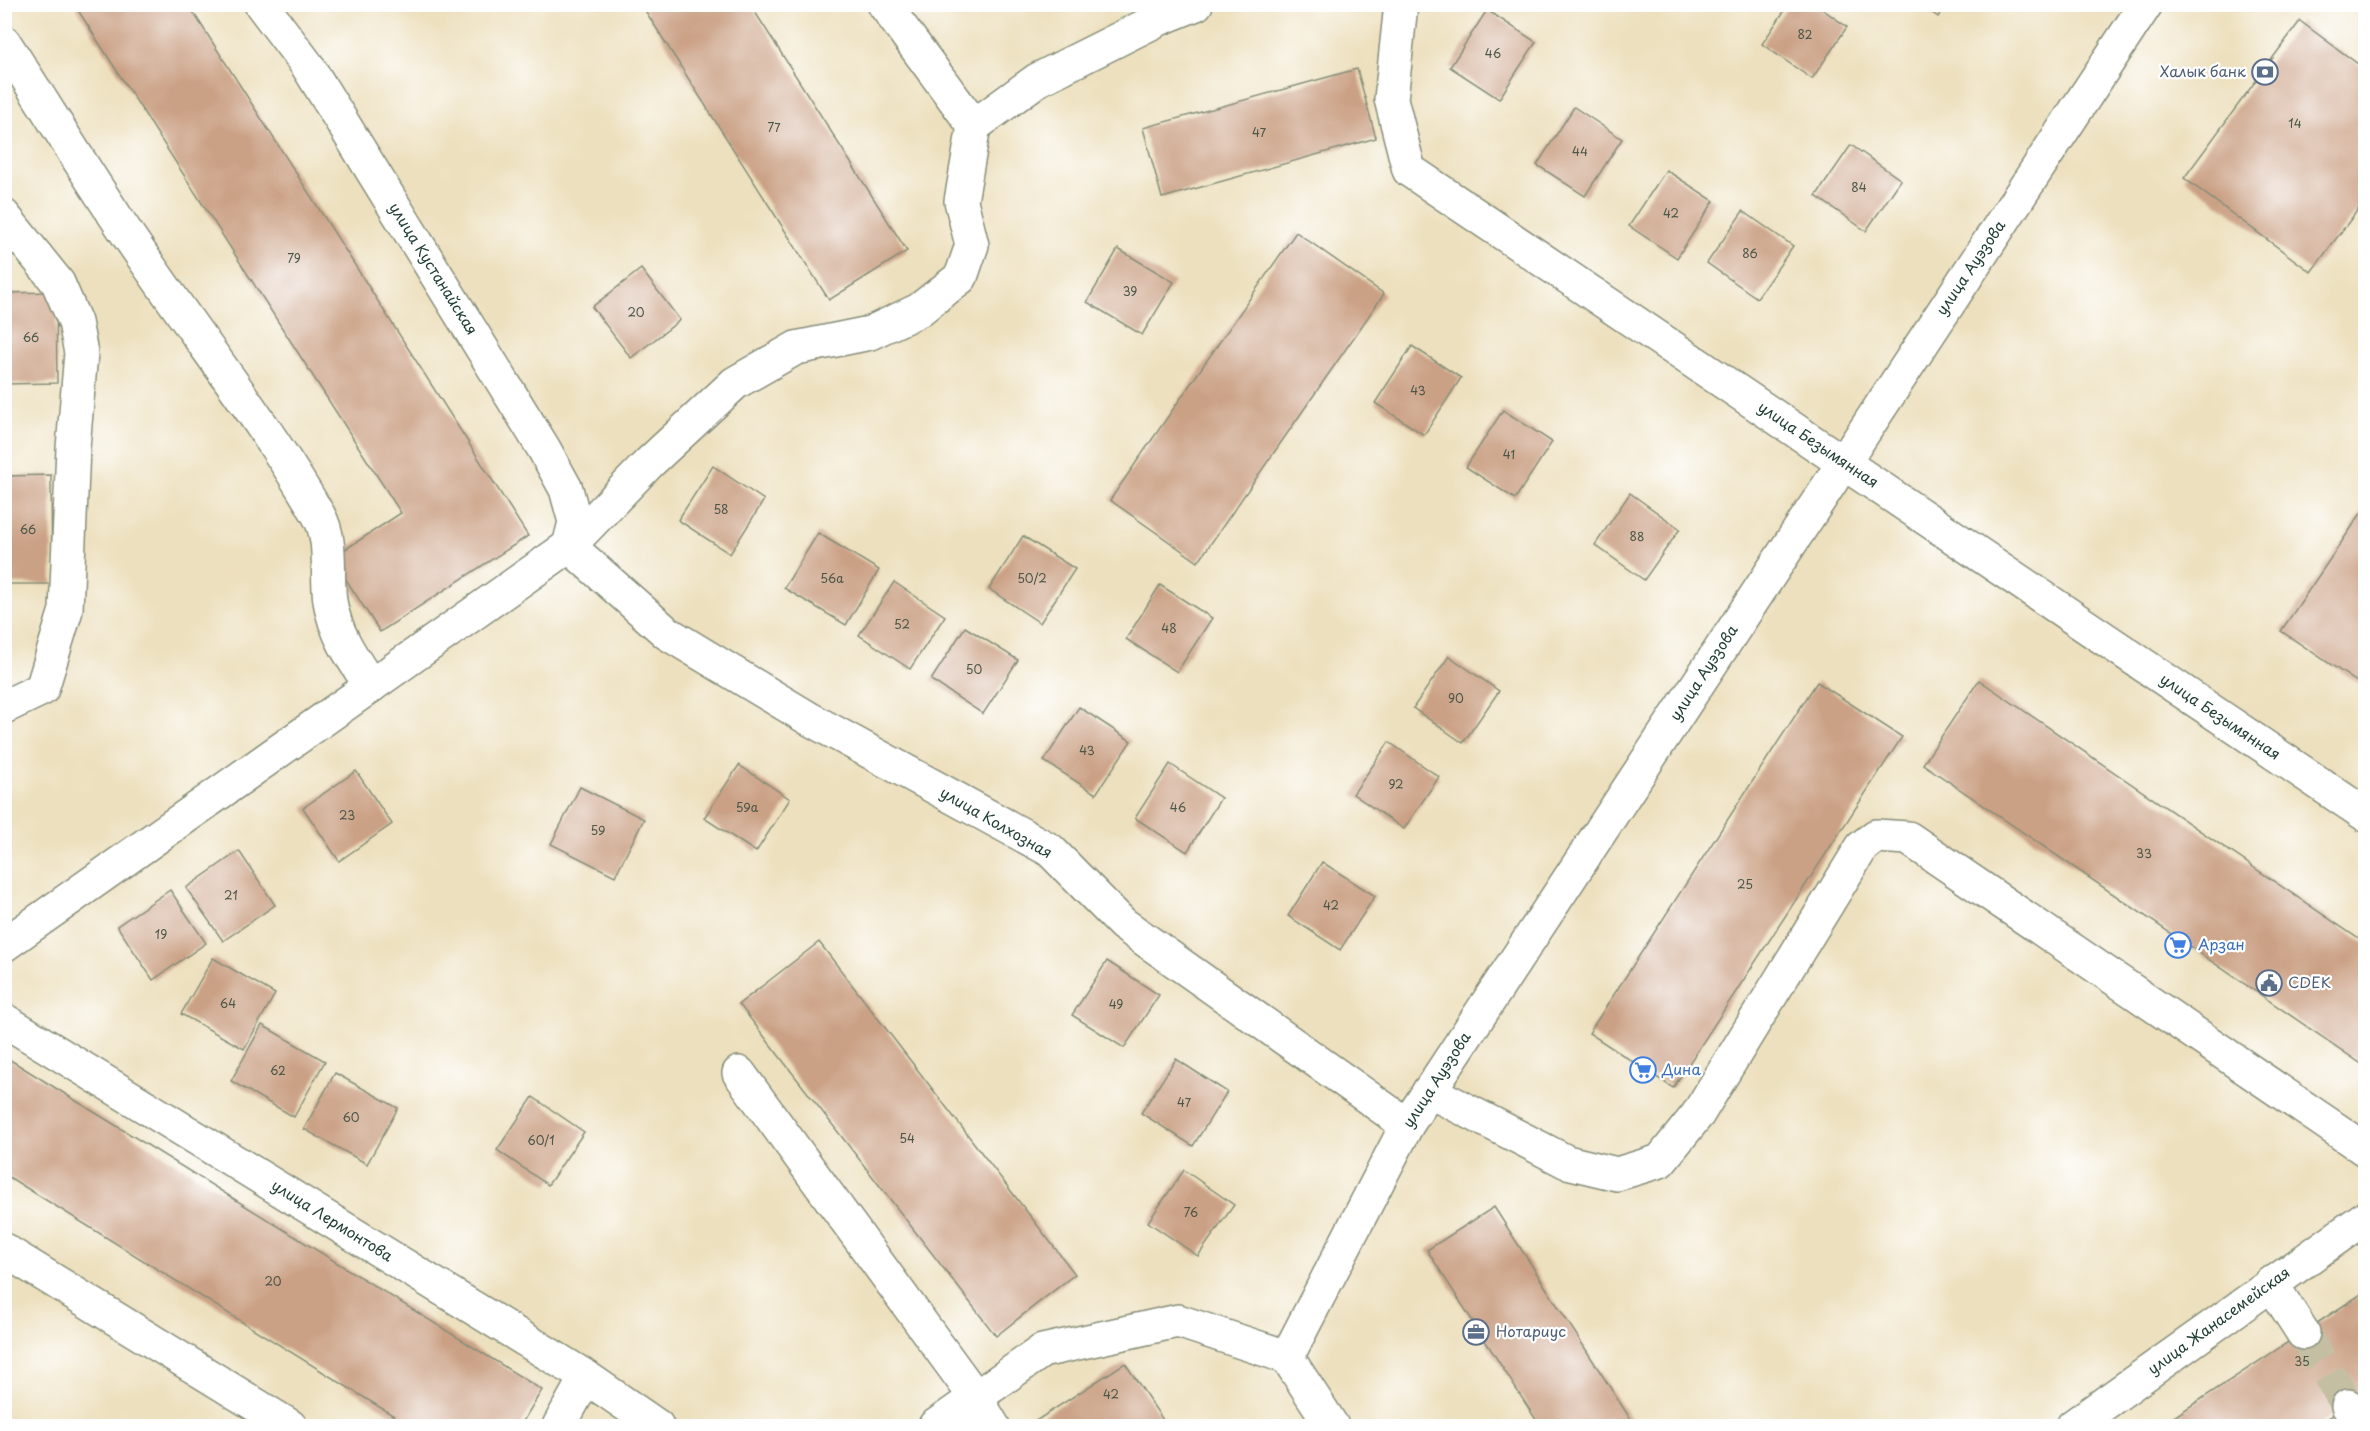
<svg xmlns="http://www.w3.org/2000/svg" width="2370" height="1431" viewBox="0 0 2370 1431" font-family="'Playpen Sans',sans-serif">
  <rect width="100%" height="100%" fill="#fff"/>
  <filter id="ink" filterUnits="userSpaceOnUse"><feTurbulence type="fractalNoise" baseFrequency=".0167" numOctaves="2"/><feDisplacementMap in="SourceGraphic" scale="12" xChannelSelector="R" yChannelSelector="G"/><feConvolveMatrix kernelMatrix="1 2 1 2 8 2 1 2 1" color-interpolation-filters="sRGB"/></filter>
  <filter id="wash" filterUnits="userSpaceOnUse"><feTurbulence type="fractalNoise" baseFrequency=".008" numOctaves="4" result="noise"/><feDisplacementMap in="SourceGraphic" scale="24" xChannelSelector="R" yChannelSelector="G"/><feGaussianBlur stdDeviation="1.35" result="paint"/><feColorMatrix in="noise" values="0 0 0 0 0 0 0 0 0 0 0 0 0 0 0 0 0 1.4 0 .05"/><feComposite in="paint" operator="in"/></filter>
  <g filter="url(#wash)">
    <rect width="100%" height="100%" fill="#ede0be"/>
    <g id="blocks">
      <g fill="#cba185">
        <path d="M74,4H188L528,536L380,632L332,558L401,513Z"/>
        <path d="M641,4H750L907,251L829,300Z"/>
        <path d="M1789,4H1815L1847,27L1812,79L1762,44Z"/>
        <path d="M1920,4H1946L1938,17Z"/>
        <path d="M1487,10L1536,42L1499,99L1450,67Z"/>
        <path d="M2300,21L2366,70V199L2311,272L2184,178Z"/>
        <path d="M1357,69L1376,138L1162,198L1143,128Z"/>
        <path d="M1574,107L1622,139L1585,196L1537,165Z"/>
        <path d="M1851,145L1901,180L1866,231L1816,196Z"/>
        <path d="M1666,170L1714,201L1677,258L1629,226Z"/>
        <path d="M1743,211L1793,246L1757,298L1707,263Z"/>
        <path d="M1296,232L1384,294L1198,562L1110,500Z"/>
        <path d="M1118,249L1174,282L1142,335L1087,302Z"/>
        <path d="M641,269L680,320L631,358L592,307Z"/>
        <path d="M56,292L57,383L4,384V293Z"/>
        <path d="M1412,346L1461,378L1424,435L1375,403Z"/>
        <path d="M1503,410L1552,442L1515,499L1466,467Z"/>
        <path d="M713,466L764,500L730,554L678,520Z"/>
        <path d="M51,475L52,584H4V476Z"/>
        <path d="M1630,493L1680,529L1644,580L1595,545Z"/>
        <path d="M2366,506V688L2281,631Z"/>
        <path d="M818,533L879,570L846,625L784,588Z"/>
        <path d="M1023,536L1075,569L1040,623L989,589Z"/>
        <path d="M894,582L945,616L910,669L859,635Z"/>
        <path d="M1160,585L1212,618L1177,672L1126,639Z"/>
        <path d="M965,627L1018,660L983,714L931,680Z"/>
        <path d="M1449,656L1499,691L1463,743L1413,708Z"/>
        <path d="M1979,680L2366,944V1067L1923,764Z"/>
        <path d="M1817,682L1902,737L1673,1088L1589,1033Z"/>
        <path d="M1079,707L1131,741L1096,794L1044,761Z"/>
        <path d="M1389,742L1439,777L1404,829L1353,794Z"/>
        <path d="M1170,764L1221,798L1187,852L1135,818Z"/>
        <path d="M739,765L790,799L756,852L704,818Z"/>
        <path d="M356,771L392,824L339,861L303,808Z"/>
        <path d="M580,787L644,819L615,876L551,844Z"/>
        <path d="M239,851L275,905L223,941L186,888Z"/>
        <path d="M1322,862L1375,896L1340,950L1288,916Z"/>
        <path d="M170,890L206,943L153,980L117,926Z"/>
        <path d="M819,942L1075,1274L996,1336L739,1004Z"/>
        <path d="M213,958L275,994L244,1049L181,1014Z"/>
        <path d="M1107,961L1159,995L1124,1048L1072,1015Z"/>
        <path d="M262,1025L325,1061L294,1117L231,1081Z"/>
        <path d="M4,1056L542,1390L520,1426H410L4,1174Z"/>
        <path d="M1176,1059L1227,1092L1193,1146L1141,1113Z"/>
        <path d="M335,1073L398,1108L367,1164L304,1129Z"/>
        <path d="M533,1097L584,1132L548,1185L497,1150Z"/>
        <path d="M1184,1170L1234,1205L1198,1256L1148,1222Z"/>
        <path d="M1494,1207L1635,1426H1540L1427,1250Z"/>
        <path d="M2366,1291V1394L2316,1426H2160Z"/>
        <path d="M1125,1363L1167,1426H1028Z"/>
      </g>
    </g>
  </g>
  <g filter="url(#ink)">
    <use href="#blocks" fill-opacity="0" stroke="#868e79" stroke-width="1.5"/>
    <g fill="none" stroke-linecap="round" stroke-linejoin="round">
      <path stroke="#c4bfa2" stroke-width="33" stroke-dasharray="33 16" stroke-linecap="butt" d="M2303,1333L2348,1406"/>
      <g stroke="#868e79" stroke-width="36">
        <g id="minor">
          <path d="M261,4L307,65L544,449L566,489L575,522L569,546"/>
          <path d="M884,4L974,126"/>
          <path d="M1401,4L1391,99L1409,170L2366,815"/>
          <path d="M4,42C51,114 95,189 145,260C203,345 268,427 319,516C333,541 326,573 330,601C335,634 353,659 371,686"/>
          <path d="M4,216L58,283L75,322L81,353L73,448L66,610L42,689L4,707"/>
          <path d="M569,546L667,633L808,718L1050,850L1123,924L1407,1125"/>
          <path d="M4,945L569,546L649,463L735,383L796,348L870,333L919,310L961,277L972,245L961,201L974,126L1037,80L1159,19L1196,4"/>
          <path d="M4,1020L586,1377L657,1426"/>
          <path d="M739,1073L976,1398L993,1426"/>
          <path d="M1429,1091L1567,1162L1617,1174L1660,1161L1698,1114L1862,847L1876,836L1908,838L2366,1150"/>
          <path d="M4,1250L290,1426"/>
          <path d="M2271,1283L2303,1333"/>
          <path d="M1287,1357L1407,1125L2146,4"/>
          <path d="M1287,1357L1332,1426"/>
          <path d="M2348,1406L2362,1426"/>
          <path d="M559,1426L586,1377"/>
          <path d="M935,1426L1042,1351L1178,1321L1287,1357"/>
          <path d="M2073,1426L2366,1217"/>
        </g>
      </g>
      <use href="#minor" stroke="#fff" stroke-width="33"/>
    </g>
  </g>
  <defs>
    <g id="bank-ring" transform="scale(1.35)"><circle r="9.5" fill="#fff" stroke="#5c6f8a" stroke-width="1.5"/><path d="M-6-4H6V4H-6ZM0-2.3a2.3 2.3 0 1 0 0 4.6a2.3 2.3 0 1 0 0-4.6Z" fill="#5c6f8a"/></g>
    <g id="supermarket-ring" transform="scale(1.35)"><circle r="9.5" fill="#fff" stroke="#3f7fe0" stroke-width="1.5"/><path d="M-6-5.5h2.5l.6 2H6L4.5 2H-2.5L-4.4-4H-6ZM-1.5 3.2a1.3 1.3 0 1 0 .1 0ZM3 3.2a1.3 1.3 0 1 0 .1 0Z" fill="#3f7fe0"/></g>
    <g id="civic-ring" transform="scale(1.35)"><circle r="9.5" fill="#fff" stroke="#5c6f8a" stroke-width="1.5"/><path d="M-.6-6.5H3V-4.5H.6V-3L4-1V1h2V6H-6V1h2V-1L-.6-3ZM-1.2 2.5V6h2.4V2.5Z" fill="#5c6f8a"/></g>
    <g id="office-ring" transform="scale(1.35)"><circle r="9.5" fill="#fff" stroke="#5c6f8a" stroke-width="1.5"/><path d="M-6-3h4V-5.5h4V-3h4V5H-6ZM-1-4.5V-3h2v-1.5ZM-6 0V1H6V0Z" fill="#5c6f8a"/></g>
  </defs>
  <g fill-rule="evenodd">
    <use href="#bank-ring" x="2265" y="72"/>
    <use href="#supermarket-ring" x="2178" y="945"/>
    <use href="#civic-ring" x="2269" y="983"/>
    <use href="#supermarket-ring" x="1643" y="1070"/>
    <use href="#office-ring" x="1476" y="1332"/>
  </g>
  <g text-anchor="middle" stroke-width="4.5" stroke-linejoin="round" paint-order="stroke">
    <g font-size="12" fill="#4a5648">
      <text x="1805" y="39">82</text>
      <text x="1493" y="58">46</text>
      <text x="2295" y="128">14</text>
      <text x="774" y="132">77</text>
      <text x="1259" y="137">47</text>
      <text x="1580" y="156">44</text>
      <text x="1859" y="192">84</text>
      <text x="1671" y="218">42</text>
      <text x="1750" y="258">86</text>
      <text x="294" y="263">79</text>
      <text x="1130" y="296">39</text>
      <text x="636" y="317">20</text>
      <text x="31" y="342">66</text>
      <text x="1418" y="395">43</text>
      <text x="1509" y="459">41</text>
      <text x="721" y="514">58</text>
      <text x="28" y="534">66</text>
      <text x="1637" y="541">88</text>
      <text x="832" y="583">56а</text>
      <text x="1032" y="583">50/2</text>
      <text x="902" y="629">52</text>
      <text x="1169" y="633">48</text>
      <text x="974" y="674">50</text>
      <text x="1456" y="703">90</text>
      <text x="1087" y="755">43</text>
      <text x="1396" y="789">92</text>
      <text x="747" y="812">59а</text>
      <text x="1178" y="812">46</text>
      <text x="347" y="820">23</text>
      <text x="598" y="835">59</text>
      <text x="2144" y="858">33</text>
      <text x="1745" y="889">25</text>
      <text x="231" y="900">21</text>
      <text x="1331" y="910">42</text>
      <text x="161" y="939">19</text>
      <text x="228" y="1008">64</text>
      <text x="1116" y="1009">49</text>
      <text x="278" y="1075">62</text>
      <text x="1184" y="1107">47</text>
      <text x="351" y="1122">60</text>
      <text x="907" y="1143">54</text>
      <text x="541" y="1145">60/1</text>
      <text x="1191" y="1217">76</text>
      <text x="273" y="1286">20</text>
      <text x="2302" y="1366">35</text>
      <text x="1111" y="1399">42</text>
    </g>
    <g font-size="15" fill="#4e5e75" stroke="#fff" text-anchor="start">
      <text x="2246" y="77" text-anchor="end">Халык банк</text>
      <text x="2288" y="988">CDEK</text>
      <text x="1496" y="1337">Нотариус</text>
    </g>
    <g font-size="15" fill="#1f3d34" stroke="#fff">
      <text transform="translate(1971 268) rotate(-56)" y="5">улица Ауэзова</text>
      <text transform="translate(433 269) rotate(58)" y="5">улица Кустанайская</text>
      <text transform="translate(1818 445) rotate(34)" y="5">улица Безымянная</text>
      <text transform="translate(1704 673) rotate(-57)" y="5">улица Ауэзова</text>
      <text transform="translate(2220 717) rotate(34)" y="5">улица Безымянная</text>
      <text transform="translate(996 823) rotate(30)" y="5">улица Колхозная</text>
      <text transform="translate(1437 1080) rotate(-57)" y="5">улица Ауэзова</text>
      <text transform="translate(332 1221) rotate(32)" y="5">улица Лермонтова</text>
      <text transform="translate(2219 1321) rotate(-36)" y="5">улица Жанасемейская</text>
    </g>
    <g font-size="15" fill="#366cbe" stroke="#fff" text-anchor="start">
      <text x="2198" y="950">Арзан</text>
      <text x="1662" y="1075">Дина</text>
    </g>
  </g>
  <rect width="2370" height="1431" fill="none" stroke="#fff" stroke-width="24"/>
</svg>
